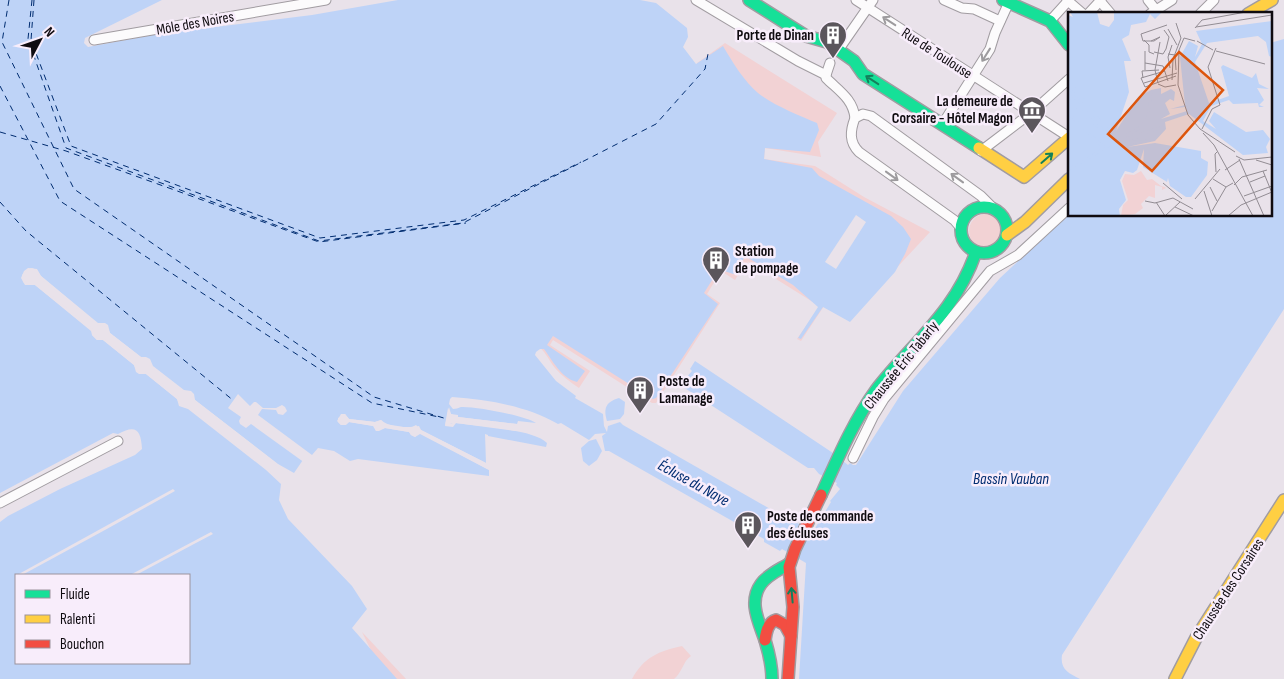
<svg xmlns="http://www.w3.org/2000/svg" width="1284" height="679" viewBox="0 0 1284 679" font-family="'Sofia Sans Condensed',sans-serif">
  <rect width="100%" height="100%" fill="#e9e2ea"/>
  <g fill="#f2d2d4">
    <path d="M725,43L837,113L818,142L821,157L765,148L764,159L815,166L864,197L930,232L849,319L824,306L801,341L797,339L819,307L816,304L747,261L748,263L739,276L738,275L735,280L721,271L707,294L720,303L656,403H652L553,340L550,345L590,371L579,388C570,382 562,376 555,368C547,358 546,351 535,344L758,160L704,77L697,63Z"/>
    <circle cx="986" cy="231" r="17"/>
    <path d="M362,632L406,679H385Z"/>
    <path d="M682,646L691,656C683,661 682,673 674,679H632C644,657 659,651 682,646Z"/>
  </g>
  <g fill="#bed3f7" fill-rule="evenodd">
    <path d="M0,0H162L85,38L84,43L88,47L158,34L312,15L398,0H640L656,3L687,28L688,37L683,47L696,64L723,46C733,63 744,81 758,93C773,105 800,116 817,123L819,130L810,152L765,148L764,159L812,168L819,176L891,216L903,227L911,239L905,254L895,272L850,322L823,307L801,339L798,338L818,307L793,285L745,256L736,273L733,274L719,269L704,293L718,304L656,398L653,399L553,336L547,345L585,371L577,382C561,378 553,361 544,349H540L536,352L535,355L556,381L576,396L575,398L603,414L604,426L607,432L608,426L620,422L623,425L779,514L781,511L798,520L797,523L811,531L814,530L831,502L830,501L840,489L836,485L837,483L819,474L814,468H808L680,385L692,371L690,369L695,361L833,453L848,465L850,463L853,465H856L903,391L1000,278L1069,214L1270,215V43L1284,39V309L1062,655C1060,669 1068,673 1080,679H799L806,563L782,549L780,551L764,542V539L609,451H605L602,436L606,433L595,434L589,440L561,423L558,424C525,405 488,400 452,397L450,399L449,404L453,409C456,409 458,408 461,407C474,406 527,416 536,423L518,421L517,424L458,417L451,414L448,408L445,425L455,423C477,426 534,429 547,443L546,447L488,436V435L485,434L486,463L421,430L419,426C408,428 389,428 381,420L375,422L349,419L345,414L338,418V422L341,425H346L349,422L374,426L376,431L385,428L409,432L411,435L415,437L420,433L489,470V476L358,459L350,461L334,451L318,448L312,455L307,454L294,473L278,464L195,400L194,394L191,391L184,390L153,366L150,359L146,357H141L110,333L108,325L105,323H98L41,276L37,269L28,268L24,271L21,278L25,285H35L91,331L92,335L97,340H103L134,365L136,372L139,374H146L177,399L179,406L188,409L266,470L281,484L279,500L288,519L352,586L367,609L352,628L397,679H0V522L8,516L60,489L135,455L142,449C141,430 136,424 118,434L113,433L0,493ZM16,575H189V663H16Z"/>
    <path d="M619,398L625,402L624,414L620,419L607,421C603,408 606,402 619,398Z"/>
    <path d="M596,439L602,451L597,460L589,466L583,461L581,448L589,441Z"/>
  </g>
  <g fill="#e9e2ea">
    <path d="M856,215L866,222L836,269L825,262Z"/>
    <path d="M32,268L37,270L41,276L98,324H105L107,326L110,333L141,357L150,360L152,366L183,391H190L195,400L289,473L276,466L194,401L190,394L182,392L151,368L148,361L140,359L109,335L106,327L96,325L40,278L36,271L29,270L26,273L25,281L30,284L36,283L93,329L97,338H104L136,363L138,371L147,372L179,397L182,404L190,407L279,479L188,408L180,405L177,399L146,374L137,372L134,365L103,340H97L92,335V331L35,285L26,284L23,282L22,275L28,269Z"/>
    <path d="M238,394L250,406L254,402H256L263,408H276L282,405L285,407L287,411L283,415L278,414L276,410L262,409L258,415L312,455L311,457H306L305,463L251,424L246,428L240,424L239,421L241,417L228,408Z"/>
    <path d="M449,407L451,414L458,415V417L517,424L516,426L458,420L455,417L450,416L448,424H451L456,421L516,429L515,431L456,423L453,427L445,426Z"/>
    <path d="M341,414H345L349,419L375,422L381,420L385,424L410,428L416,425L421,430L486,463L489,470L420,434L415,437L411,435L409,432L385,428L379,431H376L373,426L349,422L345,425H341L337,421Z"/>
    <path d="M173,489L175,491L105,530L22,575H17Z"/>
    <path d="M211,532L213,534L194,544L136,575H130Z"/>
  </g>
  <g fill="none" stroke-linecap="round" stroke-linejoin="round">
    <g stroke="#002c70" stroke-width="1" stroke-dasharray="6 5" stroke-linecap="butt">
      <path d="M9,0L2,42L74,189L374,397L447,419"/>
      <path d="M32,0L28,39L66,148L319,241L463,223L656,124L705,69L708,54"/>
      <path d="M34,0L31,40L71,146L320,238L464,220L581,162"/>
      <path d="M0,86L60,201L372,403L439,417"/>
      <path d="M0,132L66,151L319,242L466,223"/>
      <path d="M0,202L26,231L234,401"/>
    </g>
    <g stroke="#a19ca1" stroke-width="11">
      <g id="street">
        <path d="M696,0L798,61L826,75"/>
        <path d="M856,0L1069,137"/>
        <path d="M944,0L962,8L974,9L1000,21"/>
        <path d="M1067,0L1083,14"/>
        <path d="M1148,0L1156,10"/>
        <path d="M1100,1L1111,14"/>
        <path d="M1088,14L1101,0"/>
        <path d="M1150,14L1172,0"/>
        <path d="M1200,14L1214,0"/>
        <path d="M1050,21L1069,0"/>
        <path d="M94,40L326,0"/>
        <path d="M839,49L873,0"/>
        <path d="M830,63L826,75V78C839,91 853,99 855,118"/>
        <path d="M942,125L990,49L995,33L1010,0"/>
        <path d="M981,151L1031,113L1069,79"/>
        <path d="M961,228L954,220L859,152C849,142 850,131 855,118L863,114L871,116L981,196L994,209"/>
        <path d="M853,458L873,417L884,399L990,271L1018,255L1069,208"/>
        <path d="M0,503L118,441"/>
      </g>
    </g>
    <g stroke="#a19ca1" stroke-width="14">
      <g id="fast">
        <path d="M749,0L806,36L827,42L854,61L863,74L979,148"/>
        <path d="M1003,0L1050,21L1069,45"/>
        <circle cx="984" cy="230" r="23"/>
        <path d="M821,495C837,460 853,422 876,390C913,342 955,313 976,252"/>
        <path d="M772,679C772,666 769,653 765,640C759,622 748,602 761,584C768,574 781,569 790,563"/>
      </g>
    </g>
    <g stroke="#a19ca1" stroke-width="14">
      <g id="slow">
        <path d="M1248,14L1272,0"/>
        <path d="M979,148L1024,177L1069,138"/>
        <path d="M1007,235L1025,222L1069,179"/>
        <path d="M1175,679L1196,638L1284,500"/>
      </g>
    </g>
    <g stroke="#a19ca1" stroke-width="14">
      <g id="jam">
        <path d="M765,640C766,632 768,622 776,620L785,625L791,636"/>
        <path d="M788,679L793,607L789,567L795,549L821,495"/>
      </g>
    </g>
    <use href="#street" stroke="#fcfbfc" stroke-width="9"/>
    <use href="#fast" stroke="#16e098" stroke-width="11"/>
    <use href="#slow" stroke="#ffcf43" stroke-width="11"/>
    <use href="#jam" stroke="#f24e42" stroke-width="11"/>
  </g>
  <defs><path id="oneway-shaft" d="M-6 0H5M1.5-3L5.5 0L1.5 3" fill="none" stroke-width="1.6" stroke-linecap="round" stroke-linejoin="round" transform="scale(1.25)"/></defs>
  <g stroke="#9d9b9e">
    <use href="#oneway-shaft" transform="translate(889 21) rotate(-147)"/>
    <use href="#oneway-shaft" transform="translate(986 55) rotate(122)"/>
    <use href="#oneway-shaft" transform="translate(892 176) rotate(36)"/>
    <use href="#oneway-shaft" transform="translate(957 178) rotate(-144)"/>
  </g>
  <g stroke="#13805b">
    <use href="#oneway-shaft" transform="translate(872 80) rotate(-147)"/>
    <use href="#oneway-shaft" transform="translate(1047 158) rotate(-41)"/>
    <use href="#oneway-shaft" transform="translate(792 595) rotate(-95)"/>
  </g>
  <defs>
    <g id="building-pin" transform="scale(1.4375)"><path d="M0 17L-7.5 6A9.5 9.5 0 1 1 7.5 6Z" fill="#5b565c" stroke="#f8edfb"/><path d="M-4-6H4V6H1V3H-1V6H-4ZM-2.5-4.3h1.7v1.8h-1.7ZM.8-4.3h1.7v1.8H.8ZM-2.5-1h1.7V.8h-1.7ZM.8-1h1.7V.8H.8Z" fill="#fff"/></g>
    <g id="museum-pin" transform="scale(1.4375)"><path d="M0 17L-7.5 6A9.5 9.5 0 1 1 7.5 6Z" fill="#5b565c" stroke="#f8edfb"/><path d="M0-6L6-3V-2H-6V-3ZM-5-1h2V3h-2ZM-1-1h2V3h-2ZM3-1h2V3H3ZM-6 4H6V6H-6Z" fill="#fff"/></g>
  </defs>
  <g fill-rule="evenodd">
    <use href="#building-pin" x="833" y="35"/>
    <use href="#museum-pin" x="1032" y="110"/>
    <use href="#building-pin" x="716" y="260"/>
    <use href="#building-pin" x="640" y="390"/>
    <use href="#building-pin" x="748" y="525"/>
  </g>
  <g text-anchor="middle" stroke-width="5" stroke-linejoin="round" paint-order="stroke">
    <g font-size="15" fill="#0f0b10" stroke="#f8edfb">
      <text transform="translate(195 23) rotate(-10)" y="5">Môle des Noires</text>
      <text transform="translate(937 53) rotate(33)" y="5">Rue de Toulouse</text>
      <text transform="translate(901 365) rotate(-51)" y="5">Chaussée Éric Tabarly</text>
      <text transform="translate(1228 589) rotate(-57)" y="5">Chaussée des Corsaires</text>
    </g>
    <g font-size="15" font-weight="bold" fill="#0f0b10" stroke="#f8edfb" text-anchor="start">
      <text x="814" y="40" text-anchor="end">Porte de Dinan</text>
      <text x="1013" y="106" text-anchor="end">La demeure de<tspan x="1013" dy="17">Corsaire - Hôtel Magon</tspan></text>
      <text x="735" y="256">Station<tspan x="735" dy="17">de pompage</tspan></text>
      <text x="659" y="386">Poste de<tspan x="659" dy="17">Lamanage</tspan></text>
      <text x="767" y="521">Poste de commande<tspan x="767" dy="17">des écluses</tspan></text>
    </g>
    <g font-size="16" font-style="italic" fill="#002c70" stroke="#f8edfb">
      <text x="1011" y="484">Bassin Vauban</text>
      <text transform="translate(694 482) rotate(29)" y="6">Écluse du Naye</text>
    </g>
  </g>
  <g transform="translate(1068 12)">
    <rect width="204" height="204" fill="#e9e2ea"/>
    <path d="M73,159L79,168L84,167L93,174L97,175L98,176L94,178V175L87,173V186L81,184L73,192L75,196L67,202L53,204L55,193L60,188L54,169L57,162L66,163Z" fill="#f2d2d4"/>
    <path d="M2,0H29L32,12L41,15L46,8V0H94L87,7L82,2L78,10L63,13L61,23L54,27L63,49H56L61,80L48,119L70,85L83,78L93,76V82L103,77L107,80L106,89L102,87L97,91L102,102L93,107L119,99L117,95L102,97L117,93L112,45L121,29L130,34L127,45L134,32L128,19L204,9V45L201,44L198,30L190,24L139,31L127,50L141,91L161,84L153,55L155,53L184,66L188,61L191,72L201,77L189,76L196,88L191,93L196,95H191L190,91L165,92L161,88L143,94L135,109L148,117L141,109L146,100L178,120L195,118L202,127L198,135L200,141L175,143L121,102L97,110L98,117L87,129L59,135L87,131L133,139V146L140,150L139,163L123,185H118L102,174L100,166L99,170L75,155L76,137L69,158L65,161L57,159L52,168L58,188L51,197L52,204H0V3L5,5Z" fill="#bed3f7"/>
    <path fill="none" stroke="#bed3f7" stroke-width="2.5" d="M0,68L32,109L44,122L53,126L73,115L80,105L83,80M0,71L23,99M0,79L28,105M0,87L41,125L56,129L78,123M0,101L33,133L79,129M28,106L43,124L57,127L92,116M0,158L54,126"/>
    <path fill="none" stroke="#928c93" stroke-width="1" d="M128,15L204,3M127,16L134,8L178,0M100,17L109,33M76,28L81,33V40L86,42M83,29L92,25L86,29H75L73,22L99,13M129,29L145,38M77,39V58M148,39L197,52M86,40L95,42L98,37L101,25L96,18M100,42L107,43L108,58M77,51L95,54L100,69M102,56L100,45L104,33M97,59L73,66L77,75L108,64M75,66L74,59L91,58M104,68L105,47L113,26L108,11M76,71L109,61M90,71L87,58L92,30M90,72L97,75L108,73M110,73L111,38L116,26L127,29M110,73L120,103L132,117M132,117L167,140M134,117L144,97L152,93L140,55L148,36M135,121L146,133L185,204M168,144L176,148L204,145M171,147L196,204M188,148L204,153M157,158L172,148M195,159L204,181M148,160L147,142L149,140M145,167L158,175L165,171M182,170L197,164M95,171L114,187M166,173L174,165L199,158M142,175L149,189M136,179L144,204M176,184L204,174M127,187L152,157M77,189L87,191L105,186L125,197M88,190L97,204M107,195L126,204M144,199L158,175M97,204L112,190M160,204L173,193L204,180"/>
    <path fill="#dd550c" fill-opacity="0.15" stroke="#dd550c" stroke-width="2.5" d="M111,40L155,78L84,159L40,122Z"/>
    <rect width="204" height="204" fill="none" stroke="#0f0b10" stroke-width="2.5"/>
  </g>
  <rect x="15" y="574" width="175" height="90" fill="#f8edfb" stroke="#9b939d"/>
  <rect x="25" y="590" width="25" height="8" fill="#16e098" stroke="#9b939d"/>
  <text x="60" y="599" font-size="15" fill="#0f0b10">Fluide</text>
  <rect x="25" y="615" width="25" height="8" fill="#ffcf43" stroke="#9b939d"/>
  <text x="60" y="624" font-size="15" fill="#0f0b10">Ralenti</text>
  <rect x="25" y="640" width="25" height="8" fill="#f24e42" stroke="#9b939d"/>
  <text x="60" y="649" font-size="15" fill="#0f0b10">Bouchon</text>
  <g transform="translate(40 40) rotate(49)" stroke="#f8edfb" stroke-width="4" paint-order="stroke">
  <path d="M0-4L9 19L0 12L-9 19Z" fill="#0f0b10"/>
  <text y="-8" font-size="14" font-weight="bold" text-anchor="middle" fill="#0f0b10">N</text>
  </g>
</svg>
